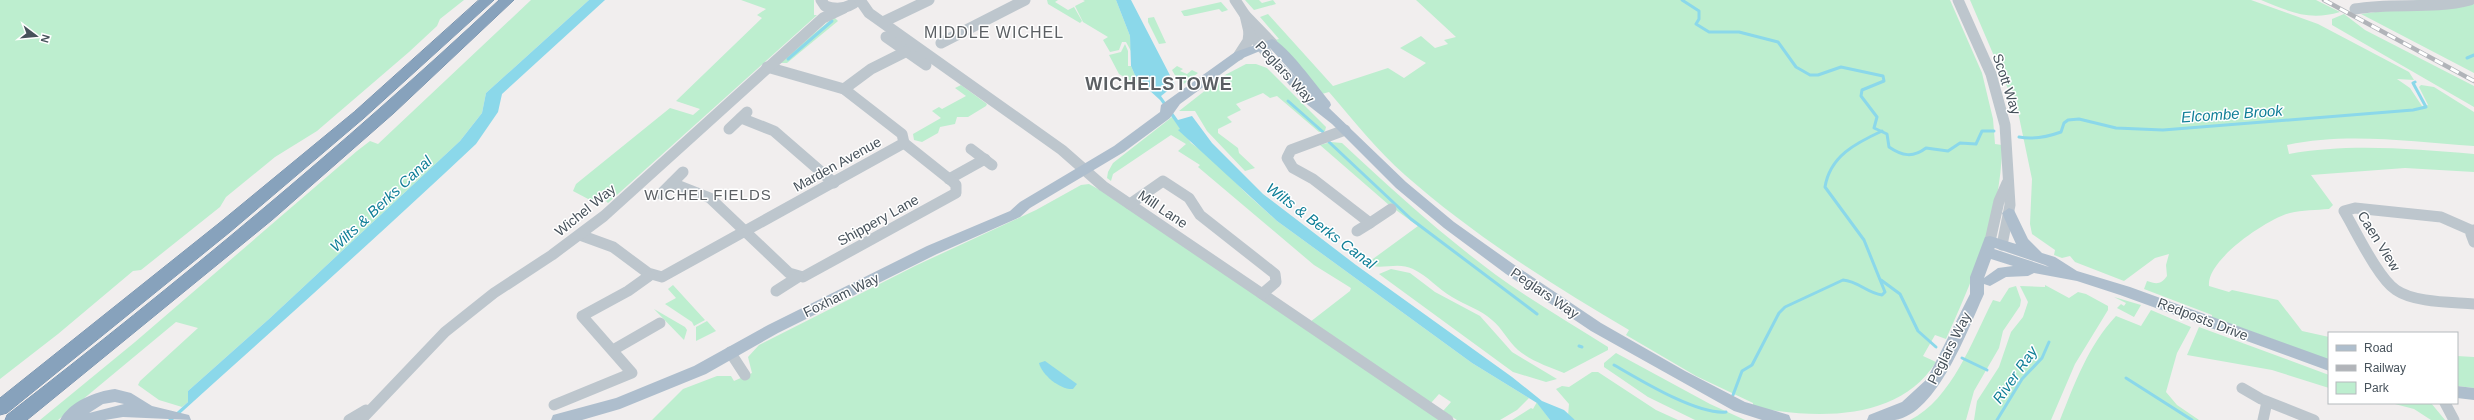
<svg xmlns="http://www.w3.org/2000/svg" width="2474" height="420" viewBox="0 0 2474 420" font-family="Helvetica,sans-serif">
  <rect width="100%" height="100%" fill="#f1eeee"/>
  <g fill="#bdeecf">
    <path d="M0,0H464L440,19L437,26L409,52L317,131L275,157L226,197L220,207L141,270L133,271L58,334L0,379Z"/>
    <path d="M531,0H589L486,93L482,113L460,141L269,319L188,391V402L182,407L159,400L138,385L140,381L198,328L176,322L58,420H40L135,342L357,151L370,141L378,144Z"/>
    <path d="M741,0H814V15H817L608,203L602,197L590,200L573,191L576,184L670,108L693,115L700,109L676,101L762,18L757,15L766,9Z"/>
    <path d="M1047,0H1058L1055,2L1068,10L1074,7L1082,21L1080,23L1048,4Z"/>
    <path d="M1083,0H1116L1130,36L1131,51L1126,42H1122L1119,50L1110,52L1103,40L1108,37L1083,22L1075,6L1085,1Z"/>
    <path d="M1245,0H1259L1262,3L1273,0L1276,4L1254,10Z"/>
    <path d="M1416,0H1950L1982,73L1993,119L1995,144L2002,145C2002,212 1973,279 1946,339L1935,335L1923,356L1936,362C1900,420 1820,420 1753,407V403L1696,376L1626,335L1629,330C1551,284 1473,235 1405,175C1377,150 1353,120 1329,92L1322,94L1275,40L1279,39L1260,17L1268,14L1333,86L1388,68L1404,78L1426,63L1400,48L1421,36L1435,48L1448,44L1444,40L1456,37Z"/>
    <path d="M1970,0H2251L2318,24L2409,72L2414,80L2397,79L2410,88L2422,106L2428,105L2419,87L2421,85L2434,87L2474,112V146C2412,142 2348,132 2287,145L2289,154C2350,143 2412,149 2474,154V172L2405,168L2311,175L2333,205L2329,209C2317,210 2302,210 2290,213C2267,219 2206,260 2209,286L2229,292L2232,290L2278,300L2302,331L2329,337V360L2212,317V315L2144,289L2147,281C2156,284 2161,285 2167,276L2166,265L2169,254L2155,258L2124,281L2075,262L2070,256L2062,258L2054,255L2055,250L2032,234L2030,224L2032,179L2018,112Z"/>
    <path d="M2261,0H2316L2340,12C2309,21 2290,12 2261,0Z"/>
    <path d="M2414,0L2474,1V73L2361,14L2426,5Z"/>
    <path d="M1221,2L1228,10L1222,12L1219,9L1187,16H1184L1181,11Z"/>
    <path d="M2344,14L2365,30L2474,86V107L2332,25V19Z"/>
    <path d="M834,17L838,21L787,63H781V61Z"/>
    <path d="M1154,17L1166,43L1159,44L1148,22V18Z"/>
    <path d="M1125,44L1128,51V66H1131L1138,82L1136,84L1119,74L1109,55L1121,52Z"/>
    <path d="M1246,64H1256L1267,68L1326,127L1325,131L1319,132L1277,96L1270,98L1263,93L1236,104L1241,110L1227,117L1232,122L1218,129V133L1238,148L1239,153L1255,168L1245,171L1207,131L1195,111H1179L1225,75Z"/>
    <path d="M1177,66L1183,69L1180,71L1187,74L1192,70L1198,73L1181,86L1172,70Z"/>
    <path d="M961,85L987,104L986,106L968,117H957L955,124L940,127L938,133L922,142L914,140L913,134L941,118L932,111L939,107L942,109L966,96L955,88Z"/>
    <path d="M1172,117L1191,143L1209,156L1248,195L1277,221L1472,363L1529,398L1517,410L1500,420H1457L1443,411L1451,402L1439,394L1431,403L1310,322L1350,291L1351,288L1314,265L1198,167L1200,165L1178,151L1186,144L1171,135L1113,174L1111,181L1107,178L1108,172L1113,163Z"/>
    <path d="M1331,142L1342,143C1391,189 1442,235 1496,275C1532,301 1570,323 1608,347V350L1564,373C1549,367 1531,361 1518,350C1508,341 1502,328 1492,320C1480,309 1466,306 1452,297C1438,289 1428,276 1413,269C1397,261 1381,271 1366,264L1418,226L1389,205L1320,145Z"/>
    <path d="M1089,184L1109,195L1442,420H652L683,389L717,376H731L734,381L752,373L748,357L759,345L917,265L1036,210L1081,185Z"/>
    <path d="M1391,269L1410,273L1435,292L1480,316L1512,352L1557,379L1546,382L1513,372L1379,274Z"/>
    <path d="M673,285L705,320L694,326L692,322L665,304L676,298L668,289Z"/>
    <path d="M2045,285L2069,298L2078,292L2086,294L2108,306V310L2075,364L2051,420H1974L1977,401L1999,367L2011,332L2023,317L2028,302L2020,286L2045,287Z"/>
    <path d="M2016,286L2021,300L2020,306L2003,331L1999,348L1974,391L1966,420H1910C1952,399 1972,341 1993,300L2000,302L2009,288Z"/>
    <path d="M2114,297L2141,305L2134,317L2117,308L2121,304L2124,306L2126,303Z"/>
    <path d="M654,309L685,327L687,330L684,340Z"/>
    <path d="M2151,310L2191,327L2177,353L2166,392L2177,405L2199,420H2060C2075,383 2088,346 2116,316L2141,326Z"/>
    <path d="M707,321L716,331L696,341V327Z"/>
    <path d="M2199,327L2329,375V388L2272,370L2187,355Z"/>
    <path d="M1616,353L1710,404L1745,420H1695L1648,397L1604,367V363Z"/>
    <path d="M2457,356L2474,357V388L2457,386Z"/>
    <path d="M1592,372H1598L1656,410L1678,420H1575L1568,416L1569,404L1556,389L1562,386L1569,387Z"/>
    <path d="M1537,402L1550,420H1512L1531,408L1533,409Z"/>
    <path d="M2391,403H2431L2445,420H2431L2414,409Z"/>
  </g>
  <g fill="#8bd8ea">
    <path d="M589,0H605L502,94L498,112L476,144C376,238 274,329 173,420H168L188,402V391L269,319L460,141L482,113L486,93Z"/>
    <path d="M1116,0H1131L1175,85L1161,96L1178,120L1192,116L1212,143L1263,194L1356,265L1512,377L1542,401L1564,410L1575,420H1550L1537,403L1472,363L1277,221L1178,130L1180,129L1160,100L1148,89L1145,90L1136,84L1138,82L1131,66L1130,36Z"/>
    <path d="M1045,361L1077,384L1073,389C1060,390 1042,375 1039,363Z"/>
  </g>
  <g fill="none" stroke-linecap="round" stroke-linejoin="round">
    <g stroke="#8bd8ea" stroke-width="3">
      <path d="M1682,0L1699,11V19L1696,24L1709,32H1739L1778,42L1796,67L1810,75H1818L1841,67L1883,76L1884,81L1862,90L1861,96L1877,117L1874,128L1887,134L1889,147C1902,156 1913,158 1926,148L1948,151L1960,143L1976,144L1982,131H1994"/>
      <path d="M2467,58L2474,55"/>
      <path d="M788,59L832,21"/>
      <path d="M1288,101L1323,132"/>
      <path d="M2019,137C2034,140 2047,137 2061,132L2064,123L2068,120L2079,119L2116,128L2163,130L2413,110L2426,107L2413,83L2415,82"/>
      <path d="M1329,142L1411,219L1537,314"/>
      <path d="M1881,280L1900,294L1918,331L1936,347"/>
      <path d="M1579,346L1582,347"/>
      <path d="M1962,358L1987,370"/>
      <path d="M1614,365C1640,380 1697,415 1726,412"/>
      <path d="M2126,378L2192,420"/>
      <path d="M1733,395L1742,371L1752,365L1779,313L1785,307L1843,280C1858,281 1867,293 1882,295L1885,292L1864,240L1825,187C1830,156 1856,143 1882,131"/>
      <path d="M1997,420L2022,379L2042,358L2049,342"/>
    </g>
    <g stroke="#728da8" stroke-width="1">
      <g id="highway">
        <path d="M479,0H494L364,118L230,232L7,413L0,415V398L218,224L354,112Z"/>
        <path d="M499,0H514L394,113L272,220L27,420H5L7,415C177,283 342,147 499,0Z"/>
      </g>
    </g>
    <g stroke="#bdc6cd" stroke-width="11">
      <path d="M821,0L825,6C837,10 848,9 858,0"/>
      <path d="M860,0L869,13L1062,150L1103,186L1448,420"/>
      <path d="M1235,0L1245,15L1249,32L1266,52"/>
      <path d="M1958,0L1991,74L2005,125L2010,205L2002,245"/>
      <path d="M2355,9C2393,2 2432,10 2470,0"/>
      <path d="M1245,15L1272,43"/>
      <path d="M883,22L929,0"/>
      <path d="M886,37L926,65"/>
      <path d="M941,43L1025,0"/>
      <path d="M1239,55L1248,41L1249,32"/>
      <path d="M844,89L871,69L905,52"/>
      <path d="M741,118L774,131L834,183"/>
      <path d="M729,129L747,112"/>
      <path d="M1345,130L1291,150L1287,158L1293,168L1313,179L1370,223L1391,209"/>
      <path d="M971,149L992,165"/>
      <path d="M949,179L985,159"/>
      <path d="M672,183L710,198L789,273L803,277L956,193V185L953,182L904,143"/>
      <path d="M661,194L683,172"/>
      <path d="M1130,204L1163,181L1189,198L1200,215L1275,274L1276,282L1262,294"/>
      <path d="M2474,230L2471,234L2474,242"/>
      <path d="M1357,231L1370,223"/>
      <path d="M2473,231L2441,217L2355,208L2344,211C2356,231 2378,278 2396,290C2415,303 2452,302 2474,304"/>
      <path d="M580,235L613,247L648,273L662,277L904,143L902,134L844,89L767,67"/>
      <path d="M1990,241L1999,201L2007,183"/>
      <path d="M776,291L798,277"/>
      <path d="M613,350L660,323"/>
      <path d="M730,352L745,375"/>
      <path d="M2242,388L2261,399L2314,420"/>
      <path d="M2445,403L2454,420"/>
      <path d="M554,405L632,373L582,316L628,291L649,276"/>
      <path d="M349,420L366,410"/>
      <path d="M361,420L445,332L494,293L552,255L604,216L823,18L844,8"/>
      <path d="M2263,420L2267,402"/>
    </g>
    <g fill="#aebecd" fill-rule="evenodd">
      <path d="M1272,39C1286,43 1319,89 1330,102L1331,105L1329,108L1406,182L1454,222L1516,266L1601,323L1685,371L1745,402L1789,415L1791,420H1762L1734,411L1591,331L1506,274L1444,228L1396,188L1332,124L1304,102L1260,51L1243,58L1180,104L1170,118L1124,152L1030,208L1020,217L937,254L778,333L706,374L620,409L582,420H551L553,415L616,398L694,366L768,325L927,246L1010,211L1020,202L1114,146L1160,112L1161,105L1235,52ZM1270,48L1297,78L1268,49Z"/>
      <path d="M2009,208L2014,210L2028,239L2042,253L2055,257L2077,271L2130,287L2329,359V371L2120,295L2077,281L2034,273L2028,276L2006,277L1990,286L1984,284V294C1968,329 1937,414 1895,420C1886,420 1876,420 1867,420L1869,415L1902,402L1927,379L1970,294V277L1985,237L1990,236L2016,244L2002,213ZM1995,248L2045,265L2049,267L1994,249ZM1991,259L2013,266L1998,268L1984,278Z"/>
      <path d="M2457,386L2474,388V400L2457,398Z"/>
      <path d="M115,389L131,393L152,406L189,415L191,420L123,417L105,420H60C69,402 96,391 115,389ZM115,402L124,404L89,413L103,404Z"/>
    </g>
    <use href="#highway" fill="#87a2bc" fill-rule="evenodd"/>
    <g stroke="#b1b4b9" stroke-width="4.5">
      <path id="rail" d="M2324,0L2474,81"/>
    </g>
    <use href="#rail" stroke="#fff" stroke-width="3" stroke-dasharray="9" stroke-linecap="butt"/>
  </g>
  <g text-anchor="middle" stroke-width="3" stroke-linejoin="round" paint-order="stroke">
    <g font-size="14" fill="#47525b" stroke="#fff">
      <text transform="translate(1285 72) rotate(47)" y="5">Peglars Way</text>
      <text transform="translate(2007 84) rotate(72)" y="5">Scott Way</text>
      <text transform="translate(837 164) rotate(-29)" y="5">Marden Avenue</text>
      <text transform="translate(1163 209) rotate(34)" y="5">Mill Lane</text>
      <text transform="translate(585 210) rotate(-39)" y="5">Wichel Way</text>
      <text transform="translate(878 220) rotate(-29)" y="5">Shippery Lane</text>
      <text transform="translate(2379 241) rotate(58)" y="5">Caen View</text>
      <text transform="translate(1545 293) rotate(34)" y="5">Peglars Way</text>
      <text transform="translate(841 295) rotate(-26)" y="5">Foxham Way</text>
      <text transform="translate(2203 319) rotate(21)" y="5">Redposts Drive</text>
      <text transform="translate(1949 348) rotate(-63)" y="5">Peglars Way</text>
    </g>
    <g font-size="15" font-style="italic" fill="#0f7e97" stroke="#fff">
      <text transform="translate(2232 114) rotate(-4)" y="5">Elcombe Brook</text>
      <text transform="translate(381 204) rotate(-43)" y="5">Wilts &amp; Berks Canal</text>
      <text transform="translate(1321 226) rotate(37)" y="5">Wilts &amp; Berks Canal</text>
      <text transform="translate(2015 375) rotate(-55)" y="5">River Ray</text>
    </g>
    <g font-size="15" letter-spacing="1" fill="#5b5f63" stroke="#fff">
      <text x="708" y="200">WICHEL FIELDS</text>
    </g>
    <g font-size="16" letter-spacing="1" fill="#5b5f63" stroke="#fff">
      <text x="994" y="38">MIDDLE WICHEL</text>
    </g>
    <g font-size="18" font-weight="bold" letter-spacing="1" fill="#5b5f63" stroke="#fff">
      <text x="1159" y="90">WICHELSTOWE</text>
    </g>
  </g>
  <rect x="2328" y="332" width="130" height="72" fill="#ffffff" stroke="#b5babd"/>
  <rect x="2336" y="345" width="20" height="6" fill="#aebecd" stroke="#b5babd"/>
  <text x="2364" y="352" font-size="12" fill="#47525b">Road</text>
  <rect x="2336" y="365" width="20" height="6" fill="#b1b4b9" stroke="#b5babd"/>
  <text x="2364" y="372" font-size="12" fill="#47525b">Railway</text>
  <rect x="2336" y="382" width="20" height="12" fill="#bdeecf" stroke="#b5babd"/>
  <text x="2364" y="392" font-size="12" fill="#47525b">Park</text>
  <g transform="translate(36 36) rotate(106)" stroke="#ffffff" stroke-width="3" paint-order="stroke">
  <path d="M0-3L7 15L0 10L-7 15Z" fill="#47525b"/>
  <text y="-6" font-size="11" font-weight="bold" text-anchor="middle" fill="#47525b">N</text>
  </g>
</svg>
